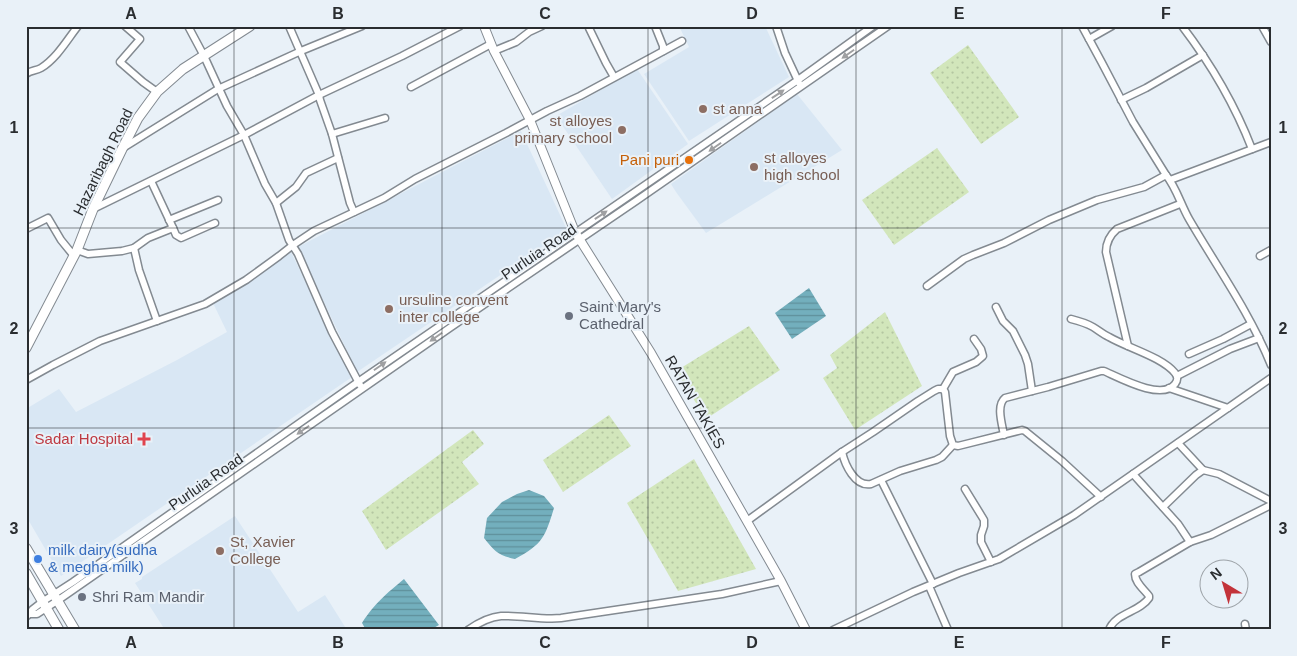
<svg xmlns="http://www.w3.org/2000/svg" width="1297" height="656" viewBox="0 0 1297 656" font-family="Helvetica,sans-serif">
  <defs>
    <pattern id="green-dots" width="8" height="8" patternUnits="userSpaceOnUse" patternTransform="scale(1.25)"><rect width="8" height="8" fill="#d2e6bb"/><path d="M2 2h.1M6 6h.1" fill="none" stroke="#b4c6a1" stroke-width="1.8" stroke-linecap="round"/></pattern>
    <pattern id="water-rules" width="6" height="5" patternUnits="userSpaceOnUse" patternTransform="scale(1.25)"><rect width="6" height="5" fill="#73afbd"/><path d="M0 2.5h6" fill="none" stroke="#5f8f9a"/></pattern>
  </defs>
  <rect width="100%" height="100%" fill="#e9f1f8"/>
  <g fill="#d9e7f4">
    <path d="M679,26H765L789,77L689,141L644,74L689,47Z"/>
    <path d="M637,69L688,144L612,199L556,116Z"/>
    <path d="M797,94L842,150L706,233L676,192L671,184Z"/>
    <path d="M521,131L567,230L357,372L298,247Z"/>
    <path d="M291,252L352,377L61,576L26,516V409L59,389L76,412L177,360L227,332L213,303Z"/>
    <path d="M235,516L298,612L325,595L347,630H165L135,583L142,579V577Z"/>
  </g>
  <g fill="url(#green-dots)">
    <path d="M968,45L1019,117L981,144L930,73Z"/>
    <path d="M937,148L969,192L894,245L862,200Z"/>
    <path d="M885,312L922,386L855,430L823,378L837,368L830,355Z"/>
    <path d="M749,326L780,370L706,419L676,371Z"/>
    <path d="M609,415L631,446L563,492L543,460Z"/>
    <path d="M473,430L484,444L462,462L479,484L386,550L362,511Z"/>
    <path d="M694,459L756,569L678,591L627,503Z"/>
  </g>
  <g fill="url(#water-rules)">
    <path d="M809,288L826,316L792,339L775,313Z"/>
    <path d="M529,490L544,496L554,508C545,537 543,544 515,559C498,555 495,552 484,538L487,518L502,502L517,494Z"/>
    <path d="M404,579L439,625L430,630H366L362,623C375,603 386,594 404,579Z"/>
  </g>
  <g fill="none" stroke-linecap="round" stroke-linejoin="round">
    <g stroke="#838a91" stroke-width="9">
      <g id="minor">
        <path d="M125,26L140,39L120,62L143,82L157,92"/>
        <path d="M188,26L204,56L227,106L244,135L265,184L276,203L289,240L298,254L332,332L360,385"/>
        <path d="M289,26L319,95L320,100L332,134L350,203L354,212"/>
        <path d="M590,26L589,28L606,63L614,77"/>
        <path d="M655,26L663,46V51"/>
        <path d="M776,26L785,53L799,83"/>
        <path d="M1082,26L1102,63L1133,122L1166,175C1176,187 1181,205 1189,219C1217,267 1250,313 1271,365"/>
        <path d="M1182,26C1211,64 1235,105 1252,149"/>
        <path d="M1262,26L1271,42"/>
        <path d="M1089,39L1112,26"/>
        <path d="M494,51L516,42L529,32L542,26"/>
        <path d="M26,74C31,70 36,71 41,68C57,58 67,40 78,26"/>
        <path d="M411,87L491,44"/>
        <path d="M1121,100L1146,88L1203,55"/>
        <path d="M332,134L385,118"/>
        <path d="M123,148L218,89L301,51L362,26"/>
        <path d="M1170,180L1271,142"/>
        <path d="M276,203L296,187L306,173L338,158"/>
        <path d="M93,209L244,135L319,95L402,56L460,26"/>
        <path d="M169,220L218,200"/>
        <path d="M173,228L176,235L181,238L215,223"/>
        <path d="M26,229L48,218L61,240L74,256"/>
        <path d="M134,248L148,238L173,228L151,181"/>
        <path d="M77,250L88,254L122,251L134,248L139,270L157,321"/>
        <path d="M1260,256L1271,250"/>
        <path d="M927,286L964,259L973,255L1004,243L1049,220L1097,200L1144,187L1166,175"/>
        <path d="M996,307L1003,321L1013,331L1025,355L1028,364L1032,391"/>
        <path d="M1128,346L1106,252C1106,242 1110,235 1117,229L1180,204"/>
        <path d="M1189,354L1223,339L1251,324"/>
        <path d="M1177,376L1230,349L1259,338"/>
        <path d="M26,380L53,365L100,341L205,304L246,280L279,256L293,245L314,231L384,198L415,179L506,133L547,111L580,96L682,41"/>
        <path d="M1169,388L1228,408"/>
        <path d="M943,389L953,372L976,362L983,356L981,349L974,339"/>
        <path d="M1004,435C1002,424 996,405 1005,398L1048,387L1101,371H1104C1120,378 1162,401 1175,384C1178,380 1178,377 1175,373C1162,357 1128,348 1109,337C1103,334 1098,330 1093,327C1086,323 1079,321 1071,319"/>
        <path d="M1178,443L1203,470"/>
        <path d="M842,452C845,465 855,487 871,484L900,471L936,460L942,457L953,445"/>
        <path d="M1133,474L1178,524L1190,542"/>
        <path d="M881,480L933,584"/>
        <path d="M965,489L984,520V526L981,535V542L991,562"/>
        <path d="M1163,507L1196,475L1203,470L1219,474L1271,501"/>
        <path d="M747,521L842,452L873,432L918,401L934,391L938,389H943L945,392L950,436L953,445L958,446L1022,430L1025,431L1062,461L1101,497"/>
        <path d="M929,586L948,630"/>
        <path d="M30,614H37L57,601L451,327L636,201L888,26"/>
        <path d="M27,616L33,609L42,602L73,582L358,382L798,80L873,26"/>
        <path d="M1245,624L1246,630"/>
        <path d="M468,630C478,623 489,617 501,616C521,615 541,620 561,618L722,594L781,581"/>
        <path d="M833,630L913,592L959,573L999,559L1074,515L1271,378"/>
        <path d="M1109,630C1115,613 1140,612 1149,598V596C1144,589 1135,583 1135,574L1139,572L1190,542L1211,535L1271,505"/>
      </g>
    </g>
    <g stroke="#838a91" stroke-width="10">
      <path id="tertiary" d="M484,26L494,51L530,120L575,232L651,353L781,581L806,630"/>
    </g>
    <g stroke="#838a91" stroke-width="11">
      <g id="secondary">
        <path d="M26,348L77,250L93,209L122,149L138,118L157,92L183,69L250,26"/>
        <path d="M26,548L75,630"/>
        <path d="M26,573L59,630"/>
      </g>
    </g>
    <use href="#minor" stroke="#fff" stroke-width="6"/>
    <use href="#tertiary" stroke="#fff" stroke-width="8"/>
    <use href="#secondary" stroke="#fff" stroke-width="9"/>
  </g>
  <defs><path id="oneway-solid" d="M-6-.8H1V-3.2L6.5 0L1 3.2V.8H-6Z" transform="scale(1.25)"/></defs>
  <g fill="#9fa0a2">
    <use href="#oneway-solid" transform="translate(848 54) rotate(145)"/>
    <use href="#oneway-solid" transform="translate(778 94) rotate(-34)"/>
    <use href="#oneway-solid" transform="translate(715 147) rotate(145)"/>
    <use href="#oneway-solid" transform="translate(601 215) rotate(-34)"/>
    <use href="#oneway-solid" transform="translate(436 337) rotate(145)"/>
    <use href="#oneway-solid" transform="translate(380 366) rotate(-35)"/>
    <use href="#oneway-solid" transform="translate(303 430) rotate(145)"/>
  </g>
  <path fill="none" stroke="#2a2d30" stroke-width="1" stroke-opacity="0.55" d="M234,26V630M442,26V630M648,26V630M856,26V630M1062,26V630M26,228H1271M26,428H1271"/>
  <g fill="#8d6e63" stroke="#e9f1f8" stroke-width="2">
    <circle cx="703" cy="109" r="5"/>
    <circle cx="622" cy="130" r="5"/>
    <circle cx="754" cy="167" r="5"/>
    <circle cx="389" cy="309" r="5"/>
    <circle cx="220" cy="551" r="5"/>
  </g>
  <circle fill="#e8710a" stroke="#e9f1f8" stroke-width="2" cx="689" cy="160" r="5"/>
  <g fill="#6b7280" stroke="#e9f1f8" stroke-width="2">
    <circle cx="569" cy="316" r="5"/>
    <circle cx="82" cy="597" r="5"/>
  </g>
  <path fill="#e0444e" stroke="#e9f1f8" stroke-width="2" d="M141.5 431.5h5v5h5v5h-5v5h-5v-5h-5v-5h5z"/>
  <circle fill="#3f7fe0" stroke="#e9f1f8" stroke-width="2" cx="38" cy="559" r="5"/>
  <g text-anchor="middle" stroke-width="4" stroke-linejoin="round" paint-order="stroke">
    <g font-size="15" fill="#785e54" stroke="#e9f1f8" text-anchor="start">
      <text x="713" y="114">st anna</text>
      <text x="612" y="126" text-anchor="end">st alloyes<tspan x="612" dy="17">primary school</tspan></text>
      <text x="764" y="163">st alloyes<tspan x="764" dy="17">high school</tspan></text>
      <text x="399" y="305">ursuline convent<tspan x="399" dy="17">inter college</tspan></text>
      <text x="230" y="547">St, Xavier<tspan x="230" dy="17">College</tspan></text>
    </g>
    <g font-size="15" fill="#c56008" stroke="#e9f1f8" text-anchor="end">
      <text x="679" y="165">Pani puri</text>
    </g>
    <g font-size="15" fill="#2a2d30" stroke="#e9f1f8">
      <text transform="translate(103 162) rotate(-64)" y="5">Hazaribagh Road</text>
      <text transform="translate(539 252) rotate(-34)" y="5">Purluia Road</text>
      <text transform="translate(695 402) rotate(60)" y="5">RATAN TAKIES</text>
      <text transform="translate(206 482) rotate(-35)" y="5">Purluia Road</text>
    </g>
    <g font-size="15" fill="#5b616d" stroke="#e9f1f8" text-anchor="start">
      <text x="579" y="312">Saint Mary's<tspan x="579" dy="17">Cathedral</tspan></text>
      <text x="92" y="602">Shri Ram Mandir</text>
    </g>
    <g font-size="15" fill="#be3a42" stroke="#e9f1f8" text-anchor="end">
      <text x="133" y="444">Sadar Hospital</text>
    </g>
    <g font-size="15" fill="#366cbe" stroke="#e9f1f8" text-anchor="start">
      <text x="48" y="555">milk dairy(sudha<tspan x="48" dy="17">&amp; megha milk)</tspan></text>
    </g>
  </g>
  <rect width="1297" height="656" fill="none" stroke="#e9f1f8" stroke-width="55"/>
  <g transform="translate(1224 584) rotate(322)"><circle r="24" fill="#e9f1f8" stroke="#9da3a8"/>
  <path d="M0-4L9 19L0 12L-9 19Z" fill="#c3333a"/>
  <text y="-8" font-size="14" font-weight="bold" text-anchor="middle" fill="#2a2d30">N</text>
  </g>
  <rect x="28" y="28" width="1242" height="600" fill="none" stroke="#2a2d30" stroke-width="2"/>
  <g font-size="16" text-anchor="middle" font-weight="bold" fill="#2a2d30">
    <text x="131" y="19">A</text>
    <text x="338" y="19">B</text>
    <text x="545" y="19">C</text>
    <text x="752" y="19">D</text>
    <text x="959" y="19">E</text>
    <text x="1166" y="19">F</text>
    <text x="14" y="133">1</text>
    <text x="1283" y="133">1</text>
    <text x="14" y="334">2</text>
    <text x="1283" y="334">2</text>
    <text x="14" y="534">3</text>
    <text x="1283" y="534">3</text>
    <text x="131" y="648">A</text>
    <text x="338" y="648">B</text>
    <text x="545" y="648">C</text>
    <text x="752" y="648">D</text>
    <text x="959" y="648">E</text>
    <text x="1166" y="648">F</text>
  </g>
</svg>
